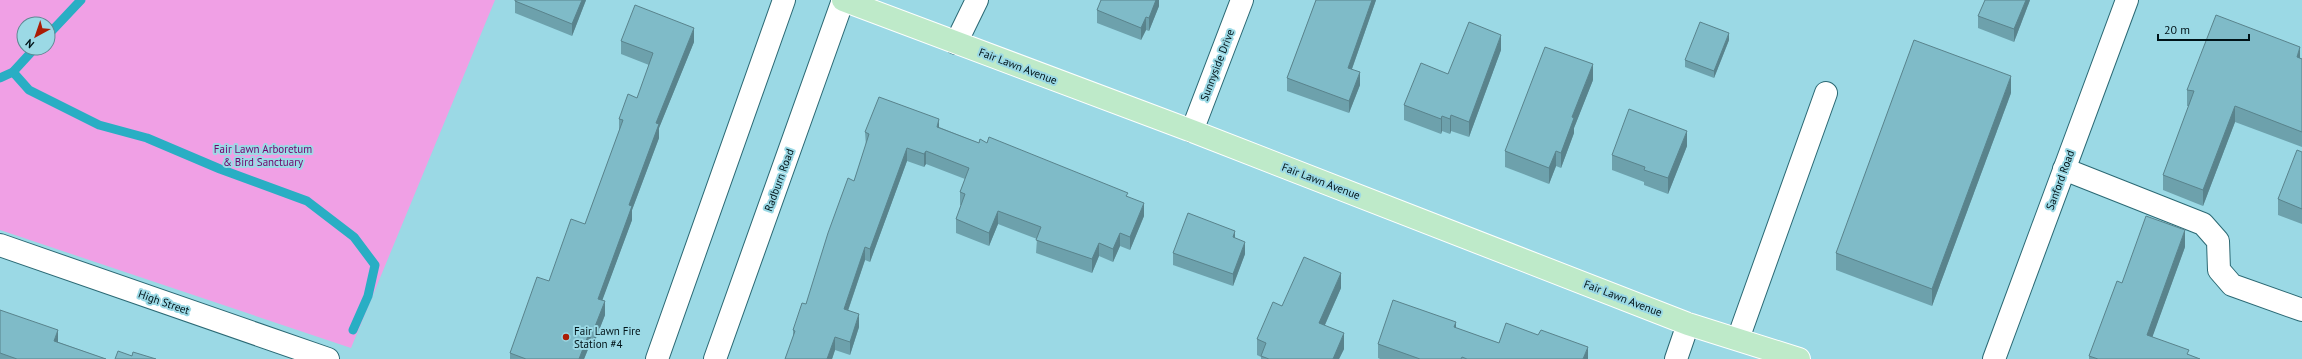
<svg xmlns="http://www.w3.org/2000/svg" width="2302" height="359" viewBox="0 0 2302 359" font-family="'PT Sans',sans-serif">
  <rect width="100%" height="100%" fill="#9bd9e5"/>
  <path fill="#f0a0e5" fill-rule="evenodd" d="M0,0H495L351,348L0,230ZM24,24H48V48H24Z"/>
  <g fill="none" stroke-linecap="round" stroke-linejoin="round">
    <g stroke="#29aec4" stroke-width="9">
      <path d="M48,35L81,0"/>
      <path d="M13,72L29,90L99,125L147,138L220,169L307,201L354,237L375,265L368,296L353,330"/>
      <path d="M0,78L13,72L35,48"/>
    </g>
    <g stroke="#2b6974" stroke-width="24">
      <g id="minor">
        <path d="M956,43L977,0"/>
        <path d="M1192,131L1242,0"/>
        <path d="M2064,169L2203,224L2218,241L2219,270L2232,285L2302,310"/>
        <path d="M0,245L328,359"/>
        <path d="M1738,339L1826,93"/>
        <path d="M657,359L784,0"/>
        <path d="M715,359L843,0"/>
        <path d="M1676,359L1688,324"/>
        <path d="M1994,359L2127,0"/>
      </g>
    </g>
    <g stroke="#fff" stroke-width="24">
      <path id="major" d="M843,0L1192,131L1688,324L1799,359"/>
    </g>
    <use href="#minor" stroke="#fff" stroke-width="22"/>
    <use href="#major" stroke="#beeac9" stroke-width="22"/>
  </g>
  <g fill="#6da1ac">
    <path d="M586,0L572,36L515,13V1Z"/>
    <path d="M1159,0V6L1149,31L1146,30L1141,40L1097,23V10Z"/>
    <path d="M1316,0H1376L1352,69L1360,85L1349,113L1287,91V78Z"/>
    <path d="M2030,0L2014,42L1978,28V16Z"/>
    <path d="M1729,40L1714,78L1685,67V60Z"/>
    <path d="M621,41L694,42L659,128V138L632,210V220L602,300L605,315L594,343L591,342L584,359H510V353L549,281L585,224L619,132V119L637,98L649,65L621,54Z"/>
    <path d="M1501,50L1469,137L1451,131L1450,134L1442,131L1441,134L1404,120V105L1448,74Z"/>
    <path d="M2300,58L2302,59V147L2235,122L2203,206L2163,190V175L2189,106H2187V90Z"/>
    <path d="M1593,80L1574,128V133L1561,168L1556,166L1549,184L1505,167V151Z"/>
    <path d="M2011,93L1932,306L1836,270V253Z"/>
    <path d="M939,127L979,143H987L1128,197L1144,216L1130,250L1120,246L1113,262L1099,256L1092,273L1036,253L1037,239L998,224L989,246L956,233V219L961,205H960V192L965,179L926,164L924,167L907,161L870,262L865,260L848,311L859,327L850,355L835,350L832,359H785L793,338V330L806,304L854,181L866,146L865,132Z"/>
    <path d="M1687,146L1668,194L1644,185V182L1612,170V155Z"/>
    <path d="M2302,152V224L2278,215V199Z"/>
    <path d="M1235,238L1245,254L1233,286L1173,265V253Z"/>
    <path d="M2185,247L2152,337L2189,355L2200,359H2089V356L2122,283Z"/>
    <path d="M1341,288L1325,325L1344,349L1339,359H1261V357L1257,355V339L1282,306Z"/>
    <path d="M0,310L58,342L106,359H0Z"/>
    <path d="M1456,328L1499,343L1588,359H1380L1378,358V344Z"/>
  </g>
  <g fill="#59838c">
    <path d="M582,0H586L572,36V24Z"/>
    <path d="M1155,0H1159V6L1149,31V18Z"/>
    <path d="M1372,0H1376L1348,80V68Z"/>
    <path d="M2026,0H2030L2014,42V29Z"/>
    <path d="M1146,17V30L1141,40V28Z"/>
    <path d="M694,28V42L659,128V138L632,210V220L598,312V299L656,123Z"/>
    <path d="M1729,33V40L1714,78V71Z"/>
    <path d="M1501,35V50L1469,137V122Z"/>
    <path d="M2300,47V63L2297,57Z"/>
    <path d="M1593,64V80L1574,128V133L1561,168V153L1572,117Z"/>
    <path d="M1360,72V85L1349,113V101Z"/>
    <path d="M2011,76V93L1932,306V289Z"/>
    <path d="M2235,106V122L2203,206V190Z"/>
    <path d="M1451,115V131L1450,134V119Z"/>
    <path d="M1442,116V131L1441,134V119Z"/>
    <path d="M939,119V132L937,127Z"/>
    <path d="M1687,131V146L1668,194V178Z"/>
    <path d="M907,148V161L870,262V249Z"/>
    <path d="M926,151V164L924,167V154Z"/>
    <path d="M1556,151V166L1549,184V168Z"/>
    <path d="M1144,203V216L1130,250V237Z"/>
    <path d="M998,211V224L989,246V233Z"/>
    <path d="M2185,230V247L2147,352V335Z"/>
    <path d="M1235,231V243L1233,237Z"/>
    <path d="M1120,233V246L1113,262V249Z"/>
    <path d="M1245,242V254L1233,286V274Z"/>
    <path d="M1099,243V256L1092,273V259Z"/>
    <path d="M865,247V260L844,322V309Z"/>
    <path d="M1341,273V288L1319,338V323Z"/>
    <path d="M605,301V315L594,343V329Z"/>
    <path d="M859,314V327L850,355V342Z"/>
    <path d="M1456,322V336L1454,327Z"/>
    <path d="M591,328V342L584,359H579Z"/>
    <path d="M58,330V343L54,341Z"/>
    <path d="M1344,333V349L1339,359H1333Z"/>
    <path d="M835,337V350L832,359H827Z"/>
    <path d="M1588,347V359H1583Z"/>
  </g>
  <g fill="#7fbbc8" stroke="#59838c">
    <path d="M515,0H582L572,24L515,1Z"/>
    <path d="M1101,0H1156L1149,18L1146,17L1141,28L1097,10Z"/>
    <path d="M1316,0H1372L1348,68L1360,72L1349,101L1287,78Z"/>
    <path d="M1985,0H2026L2014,29L1978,16Z"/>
    <path d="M635,5L694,28L656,123L659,124L629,205L632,206L598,299L605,301L594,329L591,328L579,359H526L510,353L537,277L549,281L571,219L585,224L623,120L619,119L628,94L637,98L653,53L621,41Z"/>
    <path d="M2216,15L2300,47L2297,57L2302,59V132L2235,106L2203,190L2163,175L2194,91L2187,90Z"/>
    <path d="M1469,22L1501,35L1469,122L1451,115L1450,119L1442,116L1441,119L1404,105L1421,63L1448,74Z"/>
    <path d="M1700,22L1729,33L1714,71L1685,60Z"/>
    <path d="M1914,40L2011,76L1932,289L1836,253Z"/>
    <path d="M1545,47L1593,64L1572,117L1574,118L1561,153L1556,151L1549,168L1505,151Z"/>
    <path d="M879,97L939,119L937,127L979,143L980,139L987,143L989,137L1128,193L1126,196L1144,203L1130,237L1120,233L1113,249L1099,243L1092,259L1036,240L1041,227L998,211L989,233L956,219L965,194L960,192L969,168L926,151L924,154L907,148L870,249L865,247L844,309L859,314L850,342L835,337L827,359H785L795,331L793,330L802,303L806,304L828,233L848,178L854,181L869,134L865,132Z"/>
    <path d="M1629,109L1687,131L1668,178L1644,170L1645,167L1612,155Z"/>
    <path d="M2297,150L2302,152V209L2278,199Z"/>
    <path d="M1188,213L1235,231L1233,237L1245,242L1233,274L1173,253Z"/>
    <path d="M2146,216L2185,230L2147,335L2189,350L2187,354L2200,359H2098L2089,356L2117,281L2122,283Z"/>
    <path d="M1304,257L1341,273L1319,323L1344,333L1333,359H1269L1261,356L1266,343L1257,339L1273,302L1282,306Z"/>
    <path d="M1393,300L1456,322L1454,327L1499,343L1506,323L1538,335L1541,330L1588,347L1583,359H1467L1462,357L1461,359H1420L1378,344Z"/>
    <path d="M0,310L58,330L54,341L106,359H17L0,353Z"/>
    <path d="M118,351L132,356L133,352L156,359H115Z"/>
  </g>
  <circle fill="#ab1c04" stroke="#9bd9e5" stroke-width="1.5" cx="566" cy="337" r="4"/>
  <g text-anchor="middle" stroke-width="4" stroke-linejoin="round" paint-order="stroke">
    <g font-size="11" fill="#001318" stroke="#9bd9e5">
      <text transform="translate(1217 65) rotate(-69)" y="4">Sunnyside Drive</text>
      <text transform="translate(1018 66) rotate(21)" y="4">Fair Lawn Avenue</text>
      <text transform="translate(779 180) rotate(-70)" y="4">Radburn Road</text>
      <text transform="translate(2060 180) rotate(-70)" y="4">Sanford Road</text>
      <text transform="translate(1321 181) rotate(21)" y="4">Fair Lawn Avenue</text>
      <text transform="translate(1623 298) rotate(21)" y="4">Fair Lawn Avenue</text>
      <text transform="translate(164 302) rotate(19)" y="4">High Street</text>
    </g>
    <g font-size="11" fill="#70036a" stroke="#9bd9e5">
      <text x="263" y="153">Fair Lawn Arboretum<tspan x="263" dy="13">&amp; Bird Sanctuary</tspan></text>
    </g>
    <g font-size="11" fill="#001318" stroke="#9bd9e5" text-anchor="start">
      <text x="574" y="335">Fair Lawn Fire<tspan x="574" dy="13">Station #4</tspan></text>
    </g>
  </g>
  <g transform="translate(36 36) rotate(220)"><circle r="19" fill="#9bd9e5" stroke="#5d8a93"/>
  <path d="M0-3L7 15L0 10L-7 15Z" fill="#ab1c04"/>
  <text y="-6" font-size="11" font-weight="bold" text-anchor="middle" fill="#001318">N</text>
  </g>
  <path d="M2158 34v6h91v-6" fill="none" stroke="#001318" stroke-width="2"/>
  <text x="2164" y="34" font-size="12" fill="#001318" stroke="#9bd9e5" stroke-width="3" paint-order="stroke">20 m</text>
</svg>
